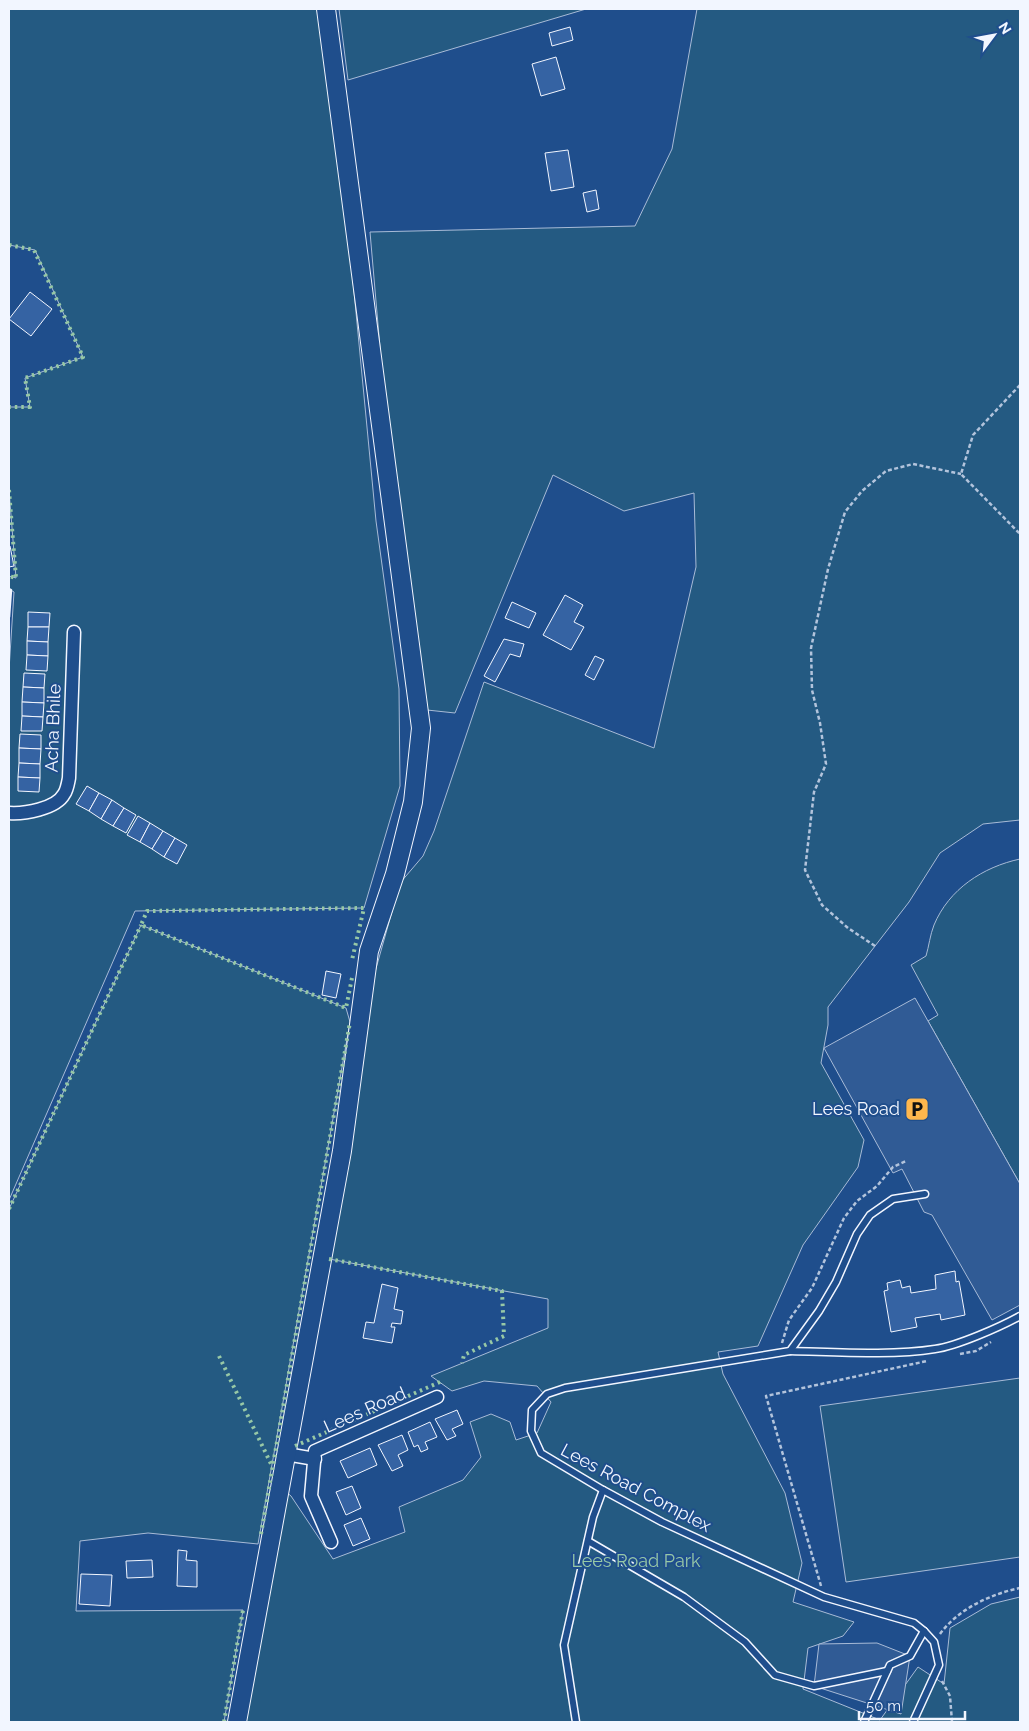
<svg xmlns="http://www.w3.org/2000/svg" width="1029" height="1731" viewBox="0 0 1029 1731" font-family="Raleway,sans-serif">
  <rect width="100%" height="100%" fill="#1f4e8c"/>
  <g fill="#245a82" stroke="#a8bbd7">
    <path d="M9,9H318L348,229L376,521L399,689L400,786L364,908L135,911L9,1200V670L14,592L9,589V576L16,578L9,490V407H30L25,378L83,357L35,250L9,245Z"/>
    <path d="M339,9H586L348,80Z"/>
    <path d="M697,9H1020V820L983,824L940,853L909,902L828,1007V1025L821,1063L864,1140L858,1167L803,1245L758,1346L718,1352L723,1374L785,1493L802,1563L793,1602L854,1622L843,1636L808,1648L803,1689L880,1720L918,1667L944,1684L950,1628L991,1604L1020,1597V1722H242L285,1491L291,1496L333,1559L405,1532L399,1507L463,1480L481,1457L470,1422L491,1414L510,1422L516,1440L537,1433L551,1402L537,1386L484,1381L452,1391L431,1376L548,1328V1299L329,1259L375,972L400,883L423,856L434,831L484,682L654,748L696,567L694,493L624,511L553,475L455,713L427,710L381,359L370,232L635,226L672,149Z"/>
    <path d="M1020,859V1184L928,1021L938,1015L911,965L926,956C929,946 930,935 934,925C949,889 983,867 1020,859Z"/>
    <path d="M141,925L346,1008L350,1022L258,1544L148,1533L80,1541L76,1611L243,1610L224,1722H9V1209Z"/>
    <path d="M1020,1378V1557L846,1582L820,1406Z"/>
  </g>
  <g fill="#305b95" stroke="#a8bbd7">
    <path d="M915,998L1020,1184V1305L992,1320L932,1215L924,1212L902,1169L893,1173L824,1048Z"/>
    <path d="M877,1643L910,1656L901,1714L814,1686L819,1644Z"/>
  </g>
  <g fill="#3563a3" stroke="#f2f6ff">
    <path d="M570,27L573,40L552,46L549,33Z"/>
    <path d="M556,57L565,89L541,96L532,64Z"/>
    <path d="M568,150L574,187L551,191L545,153Z"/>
    <path d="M596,190L599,209L587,212L583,193Z"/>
    <path d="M30,292L52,309L31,336L9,319Z"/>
    <path d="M10,546L14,566L9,567V547Z"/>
    <path d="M565,595L583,605L574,622L584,627L571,650L543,635Z"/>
    <path d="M512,602L536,613L529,628L505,618Z"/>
    <path d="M28,612L50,613L49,627H28Z"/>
    <path d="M28,627H49L48,642L27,641Z"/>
    <path d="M504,639L524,644L520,657L510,654L495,682L484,676Z"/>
    <path d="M27,641L48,642V656L27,655Z"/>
    <path d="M27,655L48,656L47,671L26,670Z"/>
    <path d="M595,656L604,660L594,680L585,675Z"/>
    <path d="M24,673L45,674L44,688L23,687Z"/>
    <path d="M23,687L44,688V703L22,702Z"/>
    <path d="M22,702L44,703L43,717L22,716Z"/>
    <path d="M22,716L43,717L42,731H21Z"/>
    <path d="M20,734L41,735V749L19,748Z"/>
    <path d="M19,748L41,749L40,764L19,763Z"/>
    <path d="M19,763L40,764V778L18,777Z"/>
    <path d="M18,777L40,778L39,792L18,791Z"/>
    <path d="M87,786L99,793L89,811L76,804Z"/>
    <path d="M99,793L112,800L101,819L89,811Z"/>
    <path d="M112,800L124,808L113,826L101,819Z"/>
    <path d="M124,808L136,815L126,833L113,826Z"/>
    <path d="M138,816L150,823L140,842L127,835Z"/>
    <path d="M150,823L163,831L152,849L140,842Z"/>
    <path d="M163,831L175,838L164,857L152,849Z"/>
    <path d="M175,838L187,845L177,864L164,857Z"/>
    <path d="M326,971L341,974L336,998L322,995Z"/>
    <path d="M955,1271L956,1282L959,1281L965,1315L941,1320L940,1314L915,1318L917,1327L891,1332L884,1291L888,1290L887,1283L900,1280L902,1288L910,1286L911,1293L936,1289L935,1275Z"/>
    <path d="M382,1284L398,1288L394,1309L403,1311L401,1324L392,1323L391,1327H395L392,1343L363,1338L366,1322L374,1323Z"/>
    <path d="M457,1410L463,1424L452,1429L456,1436L447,1440L435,1419Z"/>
    <path d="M430,1422L437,1437L425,1442L428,1449L421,1452L418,1445L414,1447L408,1432Z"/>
    <path d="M402,1435L408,1450L398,1455L403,1466L392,1471L378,1445Z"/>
    <path d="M370,1448L377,1465L348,1478L340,1461Z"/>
    <path d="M352,1486L361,1508L346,1515L336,1492Z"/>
    <path d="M361,1518L370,1539L353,1546L344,1525Z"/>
    <path d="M178,1550L187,1551L186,1560L197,1561V1587L177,1586Z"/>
    <path d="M152,1560L153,1577L127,1578L126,1561Z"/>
    <path d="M81,1574L112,1575L110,1606L79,1604Z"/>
  </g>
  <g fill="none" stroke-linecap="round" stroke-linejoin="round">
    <g stroke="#f2f6ff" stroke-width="9">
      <g id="lane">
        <path d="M790,1351C835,1352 891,1356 935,1349C957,1346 1000,1327 1020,1316"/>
        <path d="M588,1541L684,1597L745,1642L775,1675L814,1686L887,1671"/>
        <path d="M576,1722L564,1645L593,1517L603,1490"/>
        <path d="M864,1722L890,1665L910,1656L924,1631"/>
        <path d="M913,1722L939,1665L934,1642L924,1631L914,1623L824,1597L662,1522L603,1490L541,1453L531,1431L532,1410L547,1394L565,1388L790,1351L819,1311L836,1282L857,1234L870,1215L893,1199L925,1194"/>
      </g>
    </g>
    <g stroke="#f2f6ff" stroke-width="15">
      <g id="street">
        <path d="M9,813C24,814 56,809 64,794C67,790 68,783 69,778L74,632"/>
        <path d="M286,1454L315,1459"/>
        <path d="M331,1542L311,1496L315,1451L437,1397"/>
      </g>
    </g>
    <g stroke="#f2f6ff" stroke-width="20">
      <path id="secondary" d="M237,1722L342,1151L369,951L395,874L413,802L421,728L326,9"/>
    </g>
    <g stroke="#b3c4dc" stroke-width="2.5" stroke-dasharray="4 2.5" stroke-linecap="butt">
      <path d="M1020,385L973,435L961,474L1020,534"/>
      <path d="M875,946L848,928L822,905L805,870L814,792L826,764L820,723L812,690L811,648L828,569L845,512L862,491L886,471L913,464L961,474"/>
      <path d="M782,1343L789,1320L812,1288L844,1218L857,1201L877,1186L893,1167L906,1161"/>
      <path d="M960,1354L976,1351L991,1342"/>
      <path d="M821,1586L766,1396L927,1361"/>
      <path d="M940,1634C958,1609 991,1594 1020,1588"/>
      <path d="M942,1681L950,1696L952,1722"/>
    </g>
    <use href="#lane" stroke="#1f4e8c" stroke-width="6"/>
    <use href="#street" stroke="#1f4e8c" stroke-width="12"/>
    <use href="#secondary" stroke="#1f4e8c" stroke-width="18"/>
    <g stroke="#97c8a6" stroke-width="4" stroke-dasharray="2.5 4" stroke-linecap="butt">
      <path d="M9,245L34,250L83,357L25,378L30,407H9"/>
      <path d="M9,490L16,578L9,576"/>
      <path d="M352,978L346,1008L141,925L147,911L364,908L352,960"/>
      <path d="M9,1209L141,925"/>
      <path d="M329,1259L502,1291L504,1336L464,1355L462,1363"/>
      <path d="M219,1356L272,1466"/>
      <path d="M295,1446L440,1382"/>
      <path d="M261,1534L350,1022"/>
      <path d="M224,1722L243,1610"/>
    </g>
    <path stroke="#f2f6ff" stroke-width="2.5" d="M9,589L11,590L9,617"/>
  </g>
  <defs>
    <g id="parking-square" transform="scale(1.25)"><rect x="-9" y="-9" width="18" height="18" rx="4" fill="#ffb74d" stroke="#1f4e8c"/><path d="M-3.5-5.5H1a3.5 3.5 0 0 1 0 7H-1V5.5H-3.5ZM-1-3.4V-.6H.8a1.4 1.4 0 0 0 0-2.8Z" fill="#111"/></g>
  </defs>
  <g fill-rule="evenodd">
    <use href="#parking-square" x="917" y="1109"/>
  </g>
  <g text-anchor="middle" stroke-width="4" stroke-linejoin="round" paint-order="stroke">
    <g font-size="18" fill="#f2f6ff" stroke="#1f4e8c">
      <text transform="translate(53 728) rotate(-88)" y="6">Acha Bhile</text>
      <text transform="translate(365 1410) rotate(-24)" y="6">Lees Road</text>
      <text transform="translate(636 1488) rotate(28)" y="6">Lees Road Complex</text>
    </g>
    <g font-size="18" fill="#f2f6ff" stroke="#1f4e8c" text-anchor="end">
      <text x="900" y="1115">Lees Road</text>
    </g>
    <g font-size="18" fill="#97c8a6" stroke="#1f4e8c">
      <text x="636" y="1567">Lees Road Park</text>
    </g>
  </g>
  <rect width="1029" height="1731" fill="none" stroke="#f2f6ff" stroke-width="20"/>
  <g transform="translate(994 35) rotate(58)" stroke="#1f4e8c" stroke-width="4" paint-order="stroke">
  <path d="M0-4L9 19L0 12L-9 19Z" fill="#f2f6ff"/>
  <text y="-8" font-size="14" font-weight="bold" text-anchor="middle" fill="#f2f6ff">N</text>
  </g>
  <path d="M859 1711v8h106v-8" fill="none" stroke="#f2f6ff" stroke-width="2.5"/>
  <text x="866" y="1711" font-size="15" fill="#f2f6ff" stroke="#1f4e8c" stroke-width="4" paint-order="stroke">50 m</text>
</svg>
